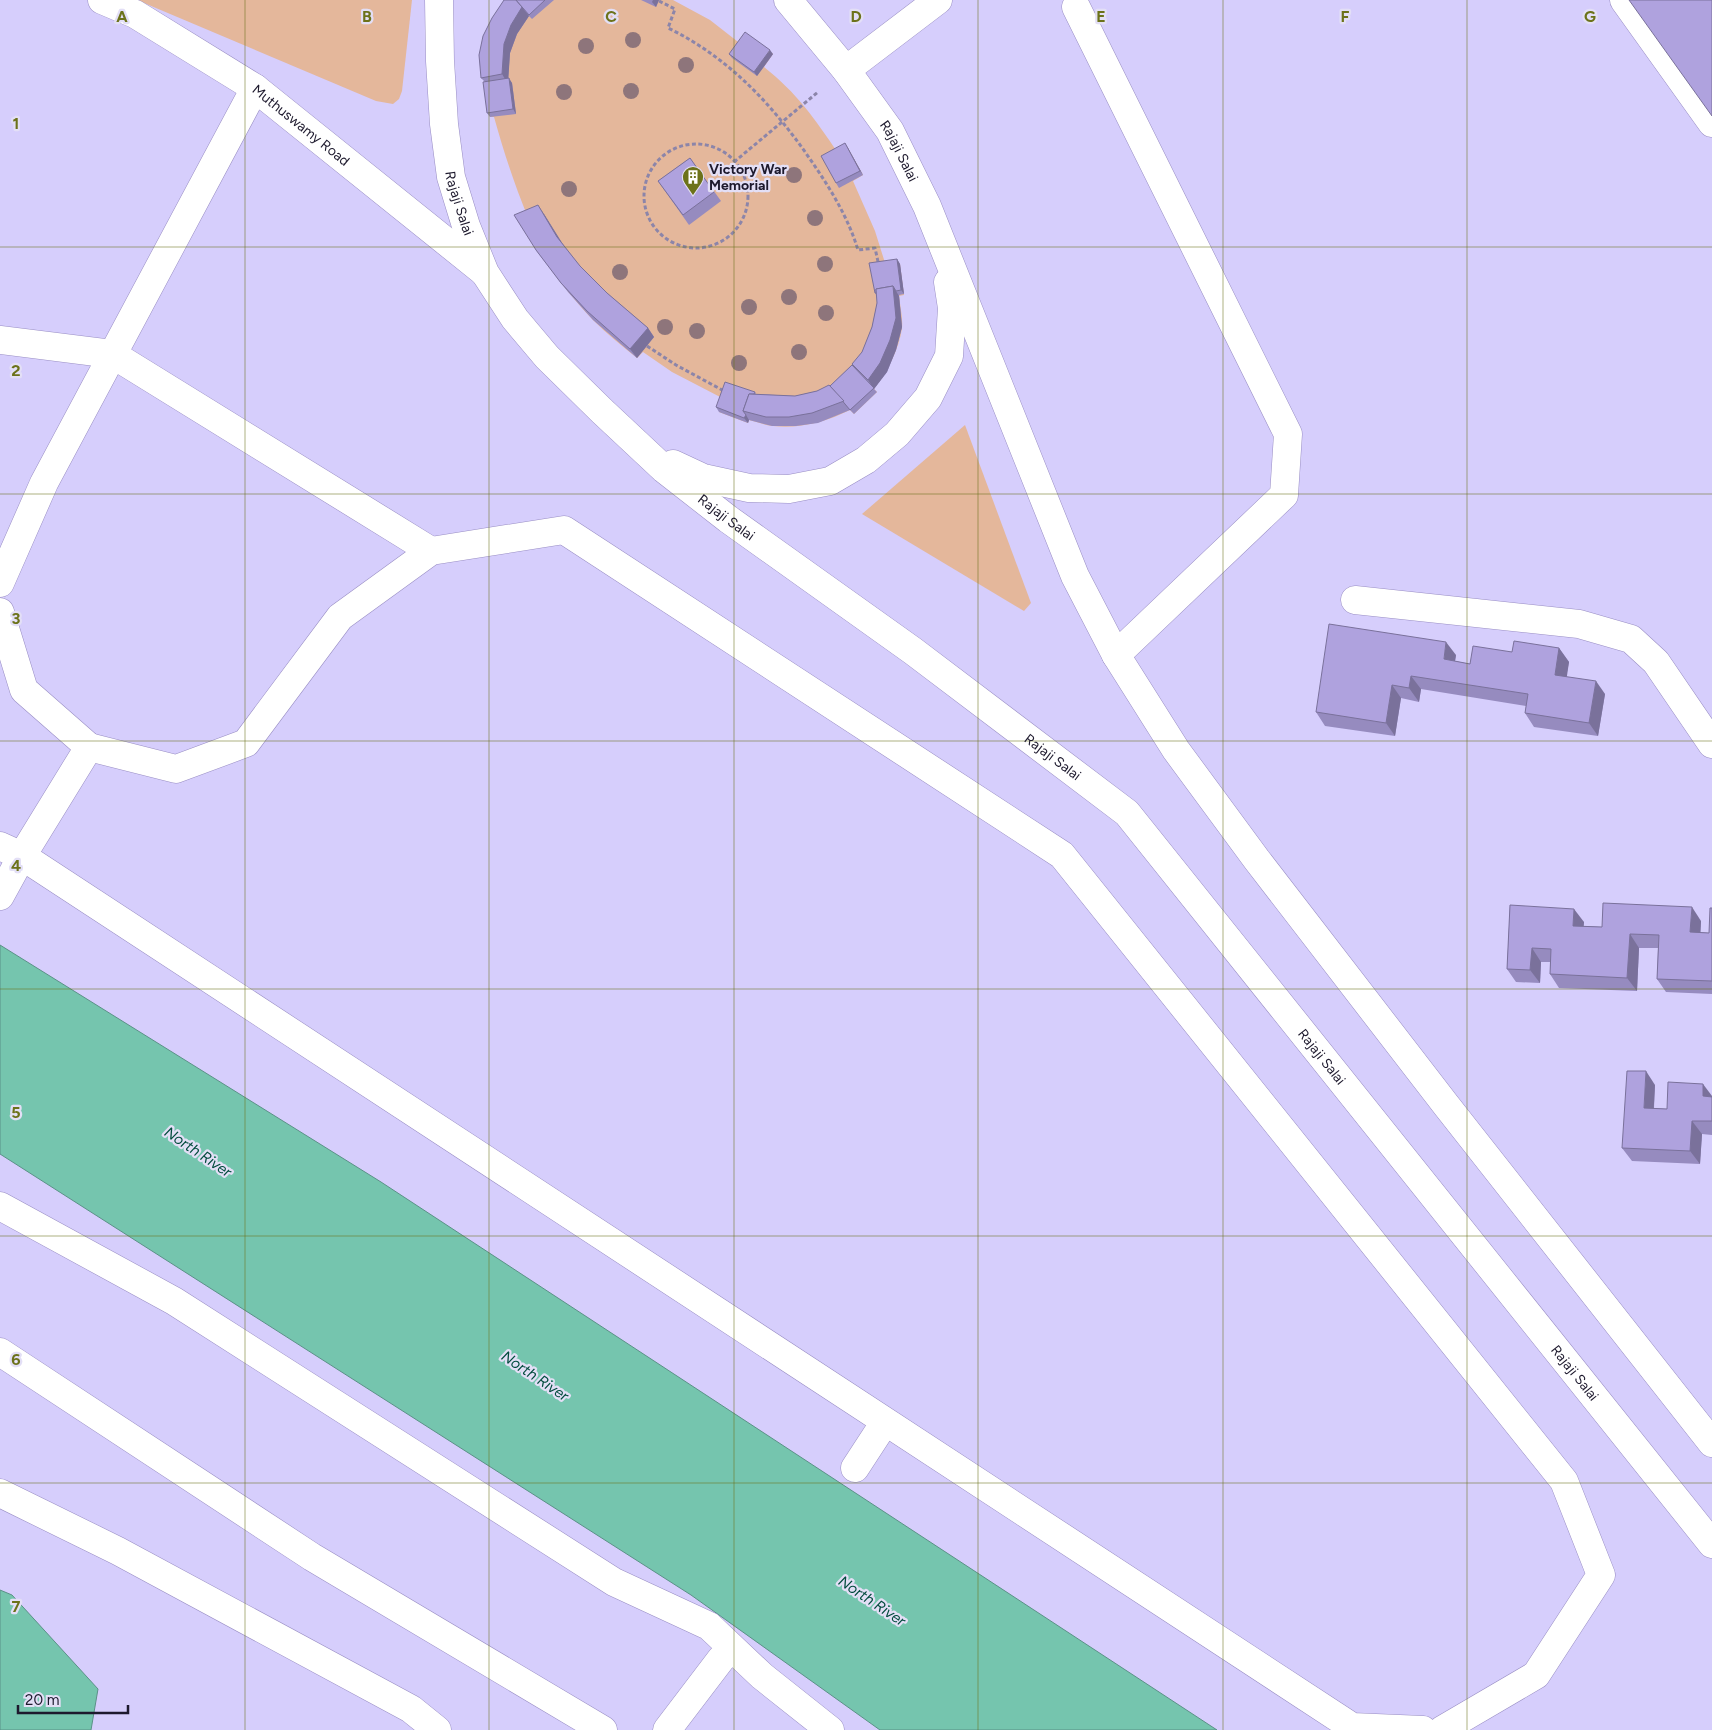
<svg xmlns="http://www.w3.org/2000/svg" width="1712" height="1730" viewBox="0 0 1712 1730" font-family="Figtree,sans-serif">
  <rect width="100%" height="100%" fill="#d6cefc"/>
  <g fill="#e4b79b">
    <path d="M137,0H412L402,91L399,99L393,104L376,101Z"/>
    <path d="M515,0H673L710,20L742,45L748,36L773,54L764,67C797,93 815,119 838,153L848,148L863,175L853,181L875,231L886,266L900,264L904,295L899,296C900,306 903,317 902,328C899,350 887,371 874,389L877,392L854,414L850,410C826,422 799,429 773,426C765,425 757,422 749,420L748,423L719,412L724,399L672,372L643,352L637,358C622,346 607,334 593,320C565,291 542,258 521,224L529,220C515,186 504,153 494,117H490L486,87Z"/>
    <path d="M965,425L1031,603L1024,611L862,514Z"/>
  </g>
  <g fill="#75c5ae" stroke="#5b9187">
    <path d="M0,945L381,1182L1217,1730H880L691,1595L0,1154Z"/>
    <path d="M0,1590L12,1595L98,1689L91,1730H0Z"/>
  </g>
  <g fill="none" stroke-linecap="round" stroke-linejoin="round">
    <g stroke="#998ec4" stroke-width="29">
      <g id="minor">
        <path d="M1624,0L1712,123"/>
        <path d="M1076,7L1288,434L1284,495L1116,655"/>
        <path d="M846,70L938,0"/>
        <path d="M0,340L112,354L431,551"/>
        <path d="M0,583L44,483L255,88"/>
        <path d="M1355,600L1579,624L1631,639L1656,662L1712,744"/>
        <path d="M0,612L24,690L89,747L22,856L0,896"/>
        <path d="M89,747L176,769L246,743L340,617L431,551L564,530L1062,855L1564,1481L1601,1575L1536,1675L1442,1730"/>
        <path d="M0,846L22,856L1352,1727L1423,1730"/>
        <path d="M0,1206L174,1301L614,1582L709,1626L762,1676L830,1730"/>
        <path d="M0,1352L312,1557L603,1730"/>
        <path d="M855,1468L885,1422"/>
        <path d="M0,1493L118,1551L411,1709L437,1730"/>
        <path d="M667,1730L721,1659"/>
      </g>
    </g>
    <g stroke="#998ec4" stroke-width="29">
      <g id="major">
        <path id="s1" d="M102,0L135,14L255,88L484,272"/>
        <path id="s2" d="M439,0L440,61L444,124L451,177L466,226L485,273L515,319L547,357L602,411L664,469L728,519L913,651L1127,813L1712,1544"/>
        <path id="s3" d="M788,0L846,70L890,131L927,206L1075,576L1116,655L1176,750L1257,860L1446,1105L1712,1443"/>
        <path d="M673,464L703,478L749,488L789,489L830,481L866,460L897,434L928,398L949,356L952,308L948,282"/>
      </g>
    </g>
    <g stroke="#8c85a9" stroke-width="3" stroke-dasharray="4 2.5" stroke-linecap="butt">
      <path d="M659,1L675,9L668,28C728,57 772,104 810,159C830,188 848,217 858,250L875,248L879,266"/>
      <circle cx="696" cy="196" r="52"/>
      <path d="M734,162L818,92"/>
      <path d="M647,346L676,365L724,391"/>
    </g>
    <use href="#minor" stroke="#fff" stroke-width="28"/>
    <use href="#major" stroke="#fff" stroke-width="28"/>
  </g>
  <g fill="#8e757b">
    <circle cx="633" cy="40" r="8"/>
    <circle cx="586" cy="46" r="8"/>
    <circle cx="686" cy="65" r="8"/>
    <circle cx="631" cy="91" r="8"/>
    <circle cx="564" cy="92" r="8"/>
    <circle cx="794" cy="175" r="8"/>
    <circle cx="569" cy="189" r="8"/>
    <circle cx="815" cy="218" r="8"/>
    <circle cx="825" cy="264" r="8"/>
    <circle cx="620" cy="272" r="8"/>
    <circle cx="789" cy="297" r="8"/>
    <circle cx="749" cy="307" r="8"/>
    <circle cx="826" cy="313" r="8"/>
    <circle cx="665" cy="327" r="8"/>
    <circle cx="697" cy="331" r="8"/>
    <circle cx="799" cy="352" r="8"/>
    <circle cx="739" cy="363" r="8"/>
  </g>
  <g fill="#968bbf">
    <path d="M504,0H554L532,19L528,15L529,16L517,34L510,53L508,79L512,83L516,114L490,117L487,113L485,82L481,78Z"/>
    <path d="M641,0H659L656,7Z"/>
    <path d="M729,54H773L757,76L732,58Z"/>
    <path d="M845,143L863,175L839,188L836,183Z"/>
    <path d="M690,158L721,201L689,225L658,181Z"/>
    <path d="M544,214L562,243L580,266L607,293L648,328L654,337L637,358L593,320L568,292L536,250Z"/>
    <path d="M897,259L900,264L904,294L899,295L902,327L896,350L887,372L874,389L877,392L854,414L850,410L818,423L796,426H772L749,420L748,423L719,412L716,407L755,392L756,394L795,396L817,391L830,386L852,365L862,352L872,327L877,303V296L875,293Z"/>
    <path d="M1559,648L1569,662L1566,677L1605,694L1598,736L1534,727L1525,713L1526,706L1421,689L1419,702L1401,698L1395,736L1325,726L1316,712L1456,655L1455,661L1470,664L1512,652Z"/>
    <path d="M1510,905L1584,922L1583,926L1602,927L1701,921L1700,932L1709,933L1712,908V994L1666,992L1657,979L1658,948H1639L1637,991L1559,988L1550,974V962H1541L1540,983L1516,982L1507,969Z"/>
    <path d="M1655,1085L1654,1108L1667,1109L1712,1096V1135L1702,1134L1700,1164L1632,1161L1622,1148Z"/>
  </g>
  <g fill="#7a719b">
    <path d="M653,0H659L656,7L652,2Z"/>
    <path d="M522,7L529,16L517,34L510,53L508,84L502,74L504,44L511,25Z"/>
    <path d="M770,50L773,54L757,76L754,72Z"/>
    <path d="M509,78L512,83L516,114L513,109Z"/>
    <path d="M845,143L848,148L863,175L860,171Z"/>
    <path d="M538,205L544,214L564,246L557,237Z"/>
    <path d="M897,259L900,264L904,294L901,290Z"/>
    <path d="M893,286L899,296L902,327L896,350L887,372L874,389L868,380Z"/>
    <path d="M648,328L654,337L637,358L630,349Z"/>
    <path d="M746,415L749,420L748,423L744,418Z"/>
    <path d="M1446,642L1456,655L1453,673L1444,659Z"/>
    <path d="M1559,648L1569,662L1565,689L1555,675Z"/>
    <path d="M1411,676L1421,689L1419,702L1409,688Z"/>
    <path d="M1596,681L1605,694L1598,736L1589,723Z"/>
    <path d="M1392,685L1401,698L1395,736L1386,723Z"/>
    <path d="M1692,907L1701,921L1700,945L1690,932Z"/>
    <path d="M1574,909L1584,922L1583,939L1573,926Z"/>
    <path d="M1630,934L1639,948L1637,991L1627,978Z"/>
    <path d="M1532,948L1541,962L1540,983L1530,970Z"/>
    <path d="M1646,1071L1655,1085L1653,1121L1644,1108Z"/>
    <path d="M1703,1084L1712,1096V1109L1703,1096Z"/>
    <path d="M1692,1121L1702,1134L1700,1164L1690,1151Z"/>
  </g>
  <g fill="#afa2de" stroke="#7a719b">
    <path d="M504,0H516L522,7L511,25L504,44L502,74L481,78L479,55L483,36L492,18Z"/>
    <path d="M516,0H545L529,15Z"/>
    <path d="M1629,0H1712V116Z"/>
    <path d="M745,32L770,50L754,72L729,54Z"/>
    <path d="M509,78L513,109L487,113L483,82Z"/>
    <path d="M845,143L860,171L836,183L821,156Z"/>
    <path d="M690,158L714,192L683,215L658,181Z"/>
    <path d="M538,205L557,237L580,266L607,293L648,328L630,349L587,311L561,283L536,250L514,215Z"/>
    <path d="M897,259L901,290L896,291L893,286L876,289V293H875L869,263Z"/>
    <path d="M893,286L896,318L890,340L880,363L868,380L852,364L862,352L872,327L877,303L876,289Z"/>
    <path d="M852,365L874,388L850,410L830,386Z"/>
    <path d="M725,382L755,392L754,394H749L743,411L746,415L744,418L716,407Z"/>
    <path d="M829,385L844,401L812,413L789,417H766L743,411L749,394L795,396L817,391Z"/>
    <path d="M1329,624L1446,642L1444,659L1470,664L1473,646L1512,652L1514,641L1559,648L1555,675L1596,681L1589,723L1525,713L1528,694L1411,676L1409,688L1392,685L1386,723L1316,712Z"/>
    <path d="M1603,903L1692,907L1690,932L1709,933L1710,908H1712V981L1657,979L1659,935L1630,934L1627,978L1550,974L1551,949L1532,948L1530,970L1507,969L1510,905L1574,909L1573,926L1602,927Z"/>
    <path d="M1627,1071H1646L1644,1108L1667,1109L1668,1082L1703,1084V1096L1712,1097V1121H1692L1690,1151L1622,1148Z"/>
  </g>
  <path fill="none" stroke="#6c721a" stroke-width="1" stroke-opacity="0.55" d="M245,0V1730M489,0V1730M734,0V1730M978,0V1730M1223,0V1730M1467,0V1730M0,247H1712M0,494H1712M0,741H1712M0,989H1712M0,1236H1712M0,1483H1712"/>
  <defs>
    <g id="building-pin" transform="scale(1.125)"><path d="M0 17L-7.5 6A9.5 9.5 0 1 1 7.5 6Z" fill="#6c721a" stroke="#e3dff6"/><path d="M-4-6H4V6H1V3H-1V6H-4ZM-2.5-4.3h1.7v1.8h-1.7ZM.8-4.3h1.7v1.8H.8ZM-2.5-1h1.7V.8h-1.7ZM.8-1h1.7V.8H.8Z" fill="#fff"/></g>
  </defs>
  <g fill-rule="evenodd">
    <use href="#building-pin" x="693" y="177"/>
  </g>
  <g text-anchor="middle" stroke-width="4.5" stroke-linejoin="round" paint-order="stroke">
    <g font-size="14" fill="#1d192d" stroke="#e3dff6">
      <text dy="5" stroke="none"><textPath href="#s1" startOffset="236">Muthuswamy Road</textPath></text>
      <text dy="5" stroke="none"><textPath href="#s3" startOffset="188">Rajaji Salai</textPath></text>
      <text dy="5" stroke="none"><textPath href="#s2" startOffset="205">Rajaji Salai</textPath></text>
      <text dy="5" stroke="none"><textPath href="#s2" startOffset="625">Rajaji Salai</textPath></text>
      <text dy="5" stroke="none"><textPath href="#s2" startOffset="1030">Rajaji Salai</textPath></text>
      <text dy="5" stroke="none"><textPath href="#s2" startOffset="1435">Rajaji Salai</textPath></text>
      <text dy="5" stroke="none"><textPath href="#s2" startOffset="1840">Rajaji Salai</textPath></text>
    </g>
    <g font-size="14" font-weight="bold" fill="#1d192d" stroke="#e3dff6" text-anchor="start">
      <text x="709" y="174">Victory War<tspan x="709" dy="16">Memorial</tspan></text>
    </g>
    <g font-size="15" font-style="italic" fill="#024b3d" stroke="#e3dff6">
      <text transform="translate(198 1152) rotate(34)" y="5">North River</text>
      <text transform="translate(535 1376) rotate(34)" y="5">North River</text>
      <text transform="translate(872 1601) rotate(34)" y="5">North River</text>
    </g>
  </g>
  <g font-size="16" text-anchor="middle" font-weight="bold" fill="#6c721a" stroke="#e3dff6" stroke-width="4.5" stroke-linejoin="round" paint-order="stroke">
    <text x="122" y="22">A</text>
    <text x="367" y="22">B</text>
    <text x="611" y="22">C</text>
    <text x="856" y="22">D</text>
    <text x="1101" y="22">E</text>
    <text x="1345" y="22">F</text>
    <text x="1590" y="22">G</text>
    <text x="16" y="129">1</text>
    <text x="16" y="376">2</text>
    <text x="16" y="624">3</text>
    <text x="16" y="871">4</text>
    <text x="16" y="1118">5</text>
    <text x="16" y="1365">6</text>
    <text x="16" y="1612">7</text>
  </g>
  <path d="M18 1705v8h110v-8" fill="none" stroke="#1d192d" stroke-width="2.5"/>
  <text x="25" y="1705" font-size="15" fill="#1d192d" stroke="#e3dff6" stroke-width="4" paint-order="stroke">20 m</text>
</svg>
